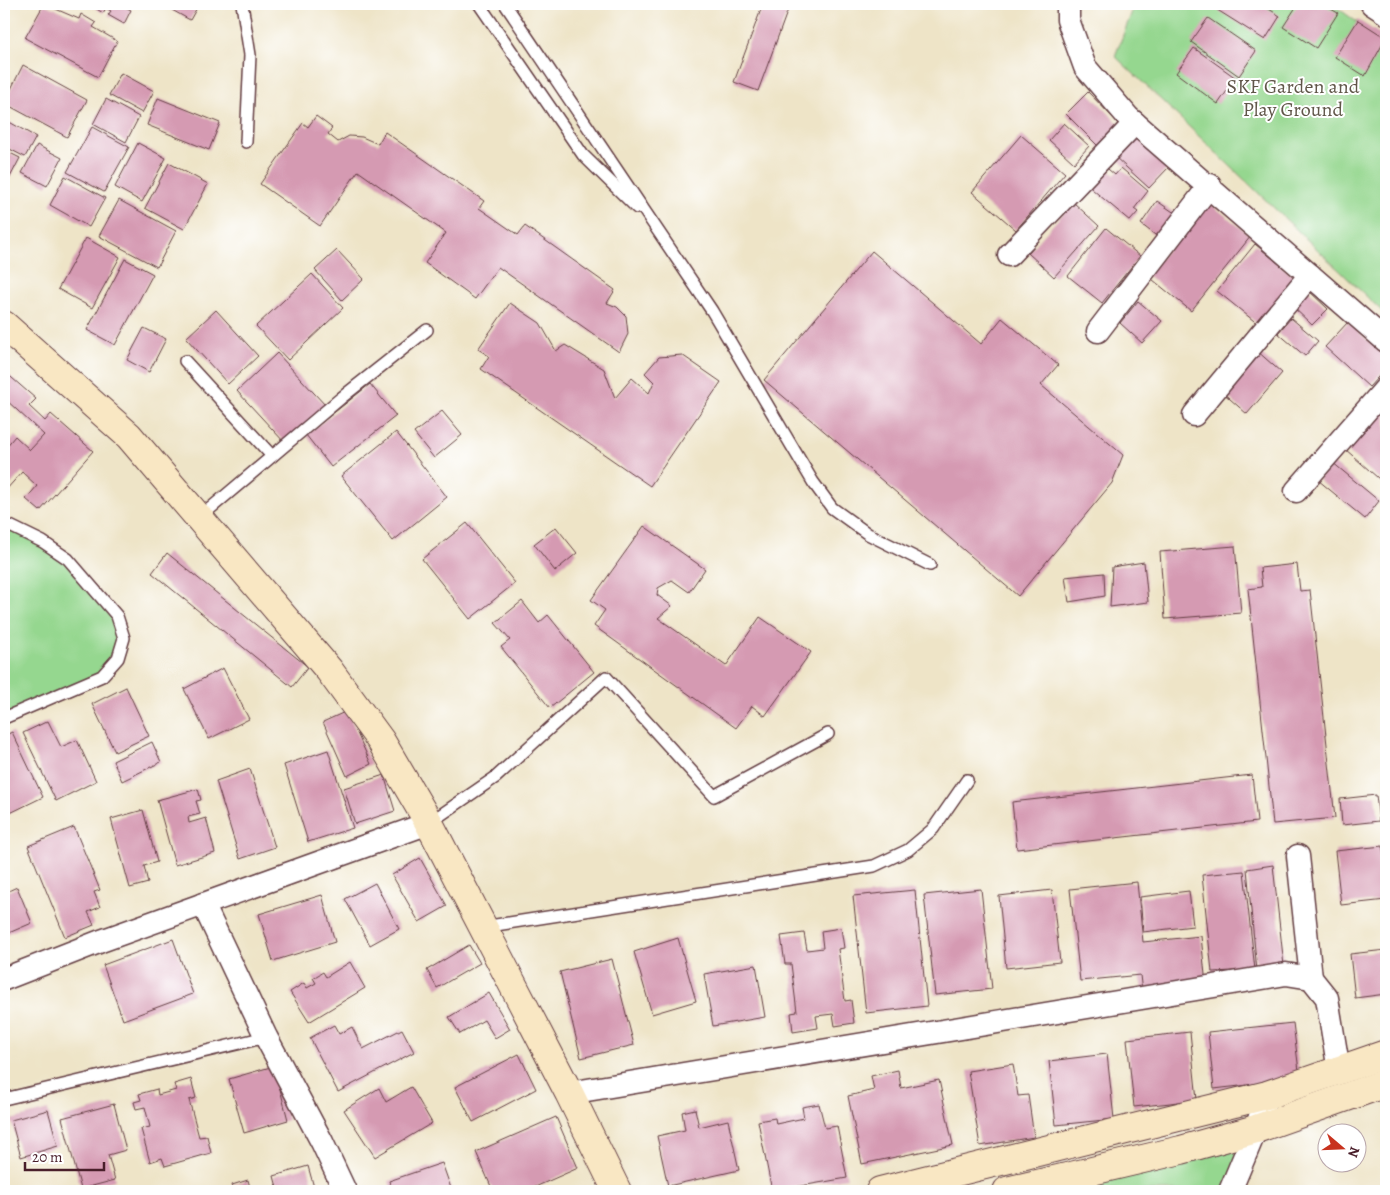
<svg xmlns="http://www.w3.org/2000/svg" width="1390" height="1195" viewBox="0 0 1390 1195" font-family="Alegreya,serif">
  <rect width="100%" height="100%" fill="#fff"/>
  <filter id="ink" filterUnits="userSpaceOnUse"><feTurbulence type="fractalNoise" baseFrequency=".02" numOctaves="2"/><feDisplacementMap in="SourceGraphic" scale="10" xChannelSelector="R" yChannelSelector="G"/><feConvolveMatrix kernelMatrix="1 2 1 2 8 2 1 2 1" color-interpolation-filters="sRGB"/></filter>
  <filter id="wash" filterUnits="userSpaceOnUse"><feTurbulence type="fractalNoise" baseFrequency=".0096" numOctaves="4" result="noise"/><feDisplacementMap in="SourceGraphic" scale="20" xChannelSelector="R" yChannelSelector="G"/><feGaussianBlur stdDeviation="1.12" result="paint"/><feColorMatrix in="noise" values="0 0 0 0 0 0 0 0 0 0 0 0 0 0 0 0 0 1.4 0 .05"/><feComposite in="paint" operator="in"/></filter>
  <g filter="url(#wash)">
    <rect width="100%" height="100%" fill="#eee4c7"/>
    <g fill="#95d78f" stroke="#707b5d">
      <path d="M1135,4H1332L1386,43V315L1115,56Z"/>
      <path d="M4,523L54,550L117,616L120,652L97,675L4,716Z"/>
      <path d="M1245,1145L1237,1191H1068Z"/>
    </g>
    <g id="blocks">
      <g fill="#d59ab2">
        <path d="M44,4L79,19L81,14L96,23L93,27L117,41L98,77L25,38Z"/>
        <path d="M93,4H127L125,7L131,10L124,24L108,15L111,11L106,8L103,13L92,6Z"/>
        <path d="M175,4H199L190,20L172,10Z"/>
        <path d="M763,4H790L758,91L734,82Z"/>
        <path d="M1213,4H1261L1280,16L1265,40L1211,6Z"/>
        <path d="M1298,4H1322L1338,13L1316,48L1283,27Z"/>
        <path d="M1208,18L1256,51L1239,76L1191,42Z"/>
        <path d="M1358,20L1386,38L1365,76L1335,57Z"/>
        <path d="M1194,48L1236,78L1218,104L1176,73Z"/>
        <path d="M23,65L87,100L67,137L4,103Z"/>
        <path d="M121,73L154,91L142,113L109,95Z"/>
        <path d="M1088,92L1123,128L1102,150L1066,114Z"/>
        <path d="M158,98L220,123L209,150L147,125Z"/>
        <path d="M106,99L139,117L126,142L93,124Z"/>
        <path d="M316,116L332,128L328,134L338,142L349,136L362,137L378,144L385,132L484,201L479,208L518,235L525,226L615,290L607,303L617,307L626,316L628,334L619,352L498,267L475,299L425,263L446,233L358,171L320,226L260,184L303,123L308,127Z"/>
        <path d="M4,119L36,137L25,157L4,146Z"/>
        <path d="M1064,123L1089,146L1074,163L1049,140Z"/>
        <path d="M92,127L129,147L104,192L67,172Z"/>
        <path d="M1021,135L1065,173L1016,230L972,192Z"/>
        <path d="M1135,136L1169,167L1149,188L1115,157Z"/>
        <path d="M138,143L166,158L142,202L115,187Z"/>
        <path d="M37,145L62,158L47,186L22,173Z"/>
        <path d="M4,150L20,158L6,185L4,184Z"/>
        <path d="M169,163L208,184L184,229L145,208Z"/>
        <path d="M1102,164L1115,175L1121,168L1148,191L1134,209L1138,212L1130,221L1086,184Z"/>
        <path d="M65,176L105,198L89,227L50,205Z"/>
        <path d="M119,200L176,231L157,267L99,236Z"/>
        <path d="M1157,201L1182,218L1164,242L1141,224Z"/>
        <path d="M1207,201L1251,236L1191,311L1147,275Z"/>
        <path d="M1073,202L1099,226L1054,277L1028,253Z"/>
        <path d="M1106,228L1140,256L1102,303L1068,276Z"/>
        <path d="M86,238L120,257L92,308L58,289Z"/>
        <path d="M1255,244L1297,279L1259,325L1217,291Z"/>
        <path d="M337,250L364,279L342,300L315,270Z"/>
        <path d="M872,251L981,344L1002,318L1058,365L1041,385L1123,455L1112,483L1018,596L764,380Z"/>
        <path d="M125,259L153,274L115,345L87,330Z"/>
        <path d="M312,274L343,308L288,360L256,326Z"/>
        <path d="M1307,289L1328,309L1312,325L1291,305Z"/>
        <path d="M1138,301L1162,321L1142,343L1120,323Z"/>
        <path d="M510,303L540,323L556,351L565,345L604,369L615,398L632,378L649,393L654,382L645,373L659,357L682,355L721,382L650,486L481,369L489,356L478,349Z"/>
        <path d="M216,310L258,356L228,384L186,338Z"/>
        <path d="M1291,318L1318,341L1305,356L1278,333Z"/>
        <path d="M1348,322L1386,357V368L1369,387L1325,347Z"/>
        <path d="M144,328L166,339L149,372L127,360Z"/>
        <path d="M1256,350L1282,373L1247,414L1221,391Z"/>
        <path d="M277,353L326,406L285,443L237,391Z"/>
        <path d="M4,371L36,399L29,406L45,421L51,414L93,451L40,511L26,499L37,486L22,472L5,491L4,490V446L6,447L15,436L30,450L44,435L4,398Z"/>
        <path d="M370,384L396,416L331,467L306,435Z"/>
        <path d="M1386,402V485L1345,449Z"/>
        <path d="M442,411L462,435L434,458L414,433Z"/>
        <path d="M396,432L447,497L393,541L341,476Z"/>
        <path d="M1332,462L1379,501L1365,519L1318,480Z"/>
        <path d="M467,523L515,583L470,619L422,559Z"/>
        <path d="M644,526L705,569L689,592L672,580L658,588L657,595L672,606L658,618L726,666L760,617L811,652L765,716L752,706L736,728L594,626L605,610L591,600Z"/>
        <path d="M556,527L577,553L555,571L534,544Z"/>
        <path d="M1235,546L1241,613L1165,619L1160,552Z"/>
        <path d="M167,553L308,667L292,687L152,573Z"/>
        <path d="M1144,562L1148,602L1110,607L1112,567Z"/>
        <path d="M1297,564L1300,591L1310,590L1335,818L1273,824L1248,589L1262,587L1260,568Z"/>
        <path d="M1104,573L1105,596L1069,602L1065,577Z"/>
        <path d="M522,601L539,623L548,615L594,672L550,708L501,647L510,640L495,623Z"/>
        <path d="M223,668L249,719L209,739L184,689Z"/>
        <path d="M126,687L149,736L115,752L92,704Z"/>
        <path d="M347,711L371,764L347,776L323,722Z"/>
        <path d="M48,721L61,747L77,740L96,781L56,801L23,733Z"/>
        <path d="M12,732L43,797L4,816V736Z"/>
        <path d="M152,742L161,762L122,781L113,761Z"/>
        <path d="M328,750L353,828L308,842L284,765Z"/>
        <path d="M250,769L275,847L240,859L216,781Z"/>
        <path d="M384,775L395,811L355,824L344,788Z"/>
        <path d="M1252,775L1257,822L1017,849L1012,802Z"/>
        <path d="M198,789L201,800L196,801L200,814L188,817L189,823L206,818L215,853L175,865L157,800Z"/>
        <path d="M1376,795L1379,821L1342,825L1340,799Z"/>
        <path d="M143,810L157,862L144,866L148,883L130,888L111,819Z"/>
        <path d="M74,827L100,890L94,892L100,907L88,912L94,925L65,937L28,846Z"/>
        <path d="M1383,846L1386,900L1341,905L1335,851Z"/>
        <path d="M420,858L447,906L419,922L392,875Z"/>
        <path d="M1273,865L1284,966L1257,971L1247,869Z"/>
        <path d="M1244,871L1255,970L1212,972L1202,875Z"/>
        <path d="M1137,882L1143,942L1201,936L1206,985L1142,993L1140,975L1080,981L1070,889Z"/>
        <path d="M375,883L399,929L370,945L345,899Z"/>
        <path d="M17,887L32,923L4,935V893Z"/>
        <path d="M981,889L992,989L935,995L924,895Z"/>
        <path d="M915,890L927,1006L866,1013L853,896Z"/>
        <path d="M1052,890L1060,962L1006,968L999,896Z"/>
        <path d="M1189,891L1193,926L1143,932L1140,897Z"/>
        <path d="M322,895L335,942L273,961L259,914Z"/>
        <path d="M841,928L844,948L838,949L845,1001L851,1000L854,1023L835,1026L833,1014L816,1016L818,1028L793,1032L791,1013L797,1012L791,964H785L781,936L804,933L807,950L823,948L821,931Z"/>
        <path d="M678,938L696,1001L652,1014L634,952Z"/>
        <path d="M173,939L193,994L123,1020L103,965Z"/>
        <path d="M469,945L480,963L437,988L427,970Z"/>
        <path d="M1386,950V994L1355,998L1350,954Z"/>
        <path d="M612,959L634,1045L581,1058L560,972Z"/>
        <path d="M350,962L365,988L309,1022L290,992L304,983L307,988L316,983L313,978L323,972L326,977Z"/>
        <path d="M756,965L765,1017L713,1026L704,974Z"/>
        <path d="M489,993L510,1029L495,1038L484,1020L460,1034L449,1017Z"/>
        <path d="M1293,1023L1300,1079L1214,1089L1208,1032Z"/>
        <path d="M334,1025L339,1034L352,1027L363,1049L402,1029L414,1052L338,1092L310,1038Z"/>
        <path d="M1190,1032L1197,1100L1134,1107L1127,1039Z"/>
        <path d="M519,1054L536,1089L473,1122L455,1087Z"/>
        <path d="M1107,1054L1114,1119L1056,1125L1049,1061Z"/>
        <path d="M1013,1064L1018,1096L1028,1095L1034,1137L980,1146L968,1071Z"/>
        <path d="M274,1066L288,1120L244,1133L229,1079Z"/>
        <path d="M898,1070L901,1088L939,1080L953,1145L862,1164L848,1096L874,1090L871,1076Z"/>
        <path d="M191,1079L196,1098L189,1100L199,1137L207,1136L211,1153L165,1166L162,1158L150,1162L141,1129L150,1127L145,1107L136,1109L134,1102L141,1100L139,1094L157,1089L158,1095L176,1090L174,1084Z"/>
        <path d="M411,1087L432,1123L375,1157L344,1110L379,1088L386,1102Z"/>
        <path d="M114,1104L126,1150L108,1155L115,1180L81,1189L62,1118Z"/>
        <path d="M819,1104L825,1128L837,1126L847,1178L772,1191L758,1121L775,1118L776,1124L804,1118L802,1107Z"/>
        <path d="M695,1109L699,1127L728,1120L739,1170L668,1186L657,1136L685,1130L682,1112Z"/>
        <path d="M48,1110L58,1146L21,1157L11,1120Z"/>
        <path d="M556,1117L578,1168L526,1191H493L476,1152Z"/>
        <path d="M442,1163L452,1191H392L389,1181Z"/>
        <path d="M308,1166L315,1191H278L274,1176Z"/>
        <path d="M248,1180L251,1191H234L232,1185Z"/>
      </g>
    </g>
  </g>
  <g filter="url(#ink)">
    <use href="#blocks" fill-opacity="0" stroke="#633d42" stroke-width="1"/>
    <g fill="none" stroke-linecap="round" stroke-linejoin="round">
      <g stroke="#633d42" stroke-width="14">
        <g id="lane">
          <path d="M242,4L250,55L246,142"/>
          <path d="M479,4L583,155L637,208"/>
          <path d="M505,4L712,311L813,482L832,508L868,534L930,565"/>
          <path d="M185,361L272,456"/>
          <path d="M199,518L341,398L427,330"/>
          <path d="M4,523L43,542L68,559L117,616L124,638L118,658L102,676L4,718"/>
          <path d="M429,823L496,777L606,677L714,796L828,734"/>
          <path d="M483,927L874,866L908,850L933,829L967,780"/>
          <path d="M4,1099L266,1037"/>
        </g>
      </g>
      <g stroke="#633d42" stroke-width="25">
        <g id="street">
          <path d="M1068,4V20L1085,67L1128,117L1386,341"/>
          <path d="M1372,4L1386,13"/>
          <path d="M1009,255L1135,123"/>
          <path d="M1098,331L1210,185"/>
          <path d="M1194,415L1310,275"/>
          <path d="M1296,491L1386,388"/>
          <path d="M1298,856L1311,978"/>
          <path d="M203,904L266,1037L322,1142L345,1191"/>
          <path d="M4,979L101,941L429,823"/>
          <path d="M569,1093L1286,974L1311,978L1327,998L1339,1071"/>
          <path d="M1230,1191L1256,1129L1267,1095"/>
        </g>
      </g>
      <g stroke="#633d42" stroke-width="30">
        <g id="secondary">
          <path d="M4,325L129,436L329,670L381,741L429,823L569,1093L617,1191"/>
          <path d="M880,1191L1267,1095L1386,1054"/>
          <path d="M1007,1191L1181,1150L1256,1129L1386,1083"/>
        </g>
      </g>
      <use href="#lane" stroke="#fff" stroke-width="11"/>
      <use href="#street" stroke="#fff" stroke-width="22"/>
      <use href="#secondary" stroke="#f9e7c3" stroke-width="28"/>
    </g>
  </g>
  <g text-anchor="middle" stroke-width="4" stroke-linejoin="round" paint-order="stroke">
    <g font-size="20" fill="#605649" stroke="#fff">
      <text x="1293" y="93">SKF Garden and<tspan x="1293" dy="23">Play Ground</tspan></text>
    </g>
  </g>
  <rect width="1390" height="1195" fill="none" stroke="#fff" stroke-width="20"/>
  <g transform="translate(1342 1148) rotate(109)"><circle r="24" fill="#ffffff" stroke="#b7a5aa"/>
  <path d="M0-4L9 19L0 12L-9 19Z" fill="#c8321e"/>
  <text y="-8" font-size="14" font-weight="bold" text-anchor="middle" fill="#4a1f2b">N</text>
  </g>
  <path d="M25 1162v8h79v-8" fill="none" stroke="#4a1f2b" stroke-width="2.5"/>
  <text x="32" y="1162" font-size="15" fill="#4a1f2b" stroke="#ffffff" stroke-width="4" paint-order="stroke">20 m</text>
</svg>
